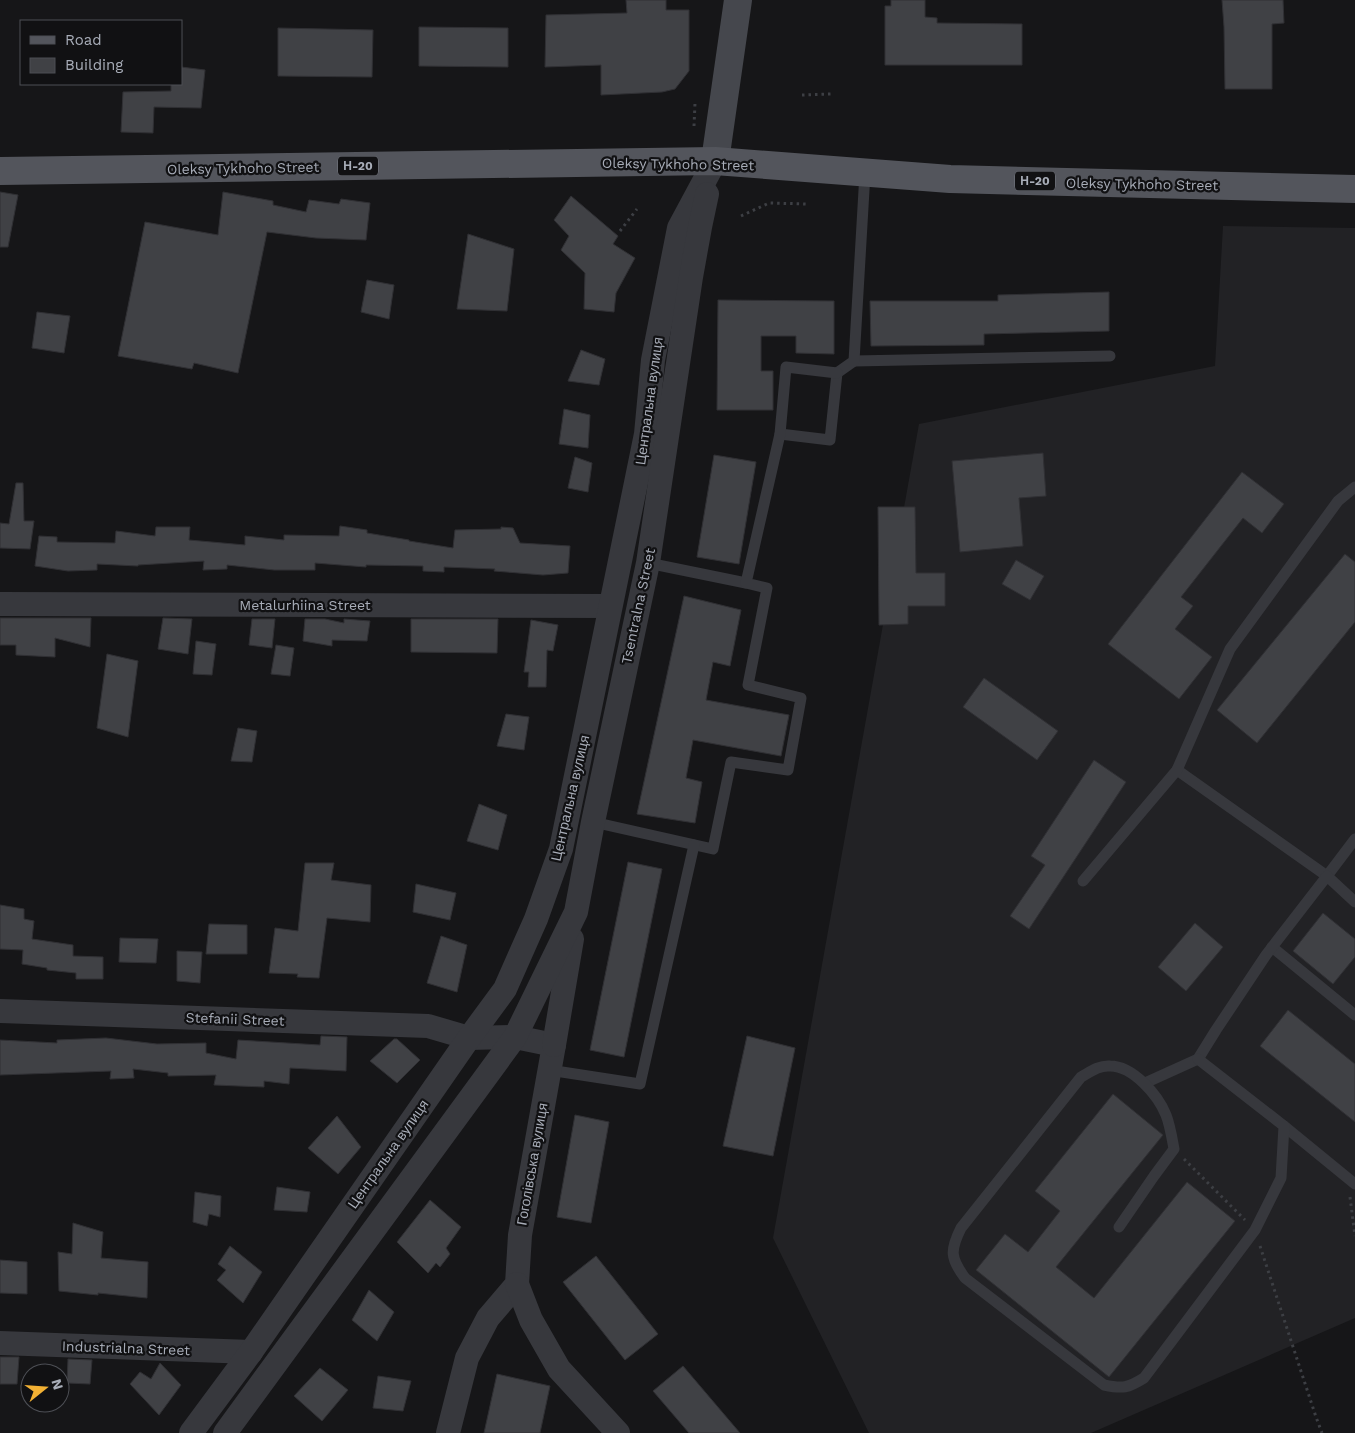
<svg xmlns="http://www.w3.org/2000/svg" width="1355" height="1433" viewBox="0 0 1355 1433" font-family="'Work Sans',sans-serif">
  <rect width="100%" height="100%" fill="#161618"/>
  <path fill="#222225" d="M1223,226L1355,228V1318L1091,1433H869L773,1238L919,424L1215,366Z"/>
  <g fill="#404145" stroke="#303034">
    <path d="M626,0H666V10H689V71L675,89L662,92L601,95V65L545,67L546,15L627,13Z"/>
    <path d="M891,0H925V17L937,18V23L1022,24V65H885V6H891Z"/>
    <path d="M1222,0H1283L1284,23L1272,24V89H1225L1224,27Z"/>
    <path d="M419,27L508,28V67L419,66Z"/>
    <path d="M278,28L373,30L372,77L278,76Z"/>
    <path d="M181,67L205,70L201,108L154,107L153,133L121,132L123,92L171,91V84H181Z"/>
    <path d="M0,192L18,195L8,247H0Z"/>
    <path d="M223,192L273,201V205L306,212L309,200L339,204L341,199L370,203L366,240L316,238L267,232L238,373L194,363L192,369L118,356L145,222L218,235Z"/>
    <path d="M571,196L618,236L613,244L635,258L616,293L614,312L584,309L585,273L561,250L569,236L554,220Z"/>
    <path d="M468,234L514,249L507,311L457,309Z"/>
    <path d="M367,280L394,285L389,319L361,312Z"/>
    <path d="M1109,292V331L984,334V345L871,346L870,301H998V295Z"/>
    <path d="M718,300L834,301V354L796,353V336H761V371H773V410H717Z"/>
    <path d="M37,312L70,316L64,353L32,348Z"/>
    <path d="M581,350L605,359L599,385L568,381Z"/>
    <path d="M564,409L590,415L588,448L559,444Z"/>
    <path d="M1043,453L1046,496L1019,498L1023,546L960,552L952,461Z"/>
    <path d="M714,455L756,462L739,564L697,557Z"/>
    <path d="M575,457L592,463L588,492L568,488Z"/>
    <path d="M1242,472L1284,504L1262,533L1243,518L1181,597L1193,606L1175,629L1212,657L1179,699L1108,644Z"/>
    <path d="M16,483H23L24,521H34L30,549L0,548V523L9,524Z"/>
    <path d="M878,507H915L916,573H945V606H908V624L879,625Z"/>
    <path d="M340,526L367,530V533L409,540V541L453,548L455,530L501,529V527L513,528L520,543L570,546L568,573L543,575L494,571L495,569L444,567V572L423,571V566L366,565V567L315,563V570H274L227,565V569L203,570L204,561L138,565V566L97,564V570L68,571L35,566L39,536L57,537V542L115,543L116,531L155,536L156,527H190L189,540L245,545V536L284,540V535L339,536Z"/>
    <path d="M1345,554L1355,562V622L1257,743L1217,710Z"/>
    <path d="M1016,560L1044,576L1030,600L1002,584Z"/>
    <path d="M684,596L741,610L730,666L713,662L706,700L789,715L781,756L693,740L686,778L702,782L695,823L637,814Z"/>
    <path d="M0,618H91L90,647L55,638V657L16,655V645H0Z"/>
    <path d="M163,618L192,619L188,654L158,649Z"/>
    <path d="M252,619H275L272,648L249,645Z"/>
    <path d="M305,619H325L344,623V619L370,621L367,641L332,640V646L303,641Z"/>
    <path d="M411,619H498L497,653L411,652Z"/>
    <path d="M531,620L558,625L553,651L547,650L546,687H528L529,672H524Z"/>
    <path d="M196,641L216,644L212,675L193,674Z"/>
    <path d="M276,645L294,648L290,676L271,674Z"/>
    <path d="M107,654L138,661L128,737L97,728Z"/>
    <path d="M984,678L1058,731L1037,760L963,707Z"/>
    <path d="M506,714L529,717L524,750L497,746Z"/>
    <path d="M238,728L257,731L252,762L231,761Z"/>
    <path d="M1094,760L1126,782L1029,929L1010,916L1045,865L1031,856Z"/>
    <path d="M479,804L507,815L498,850L467,841Z"/>
    <path d="M628,862L662,869L624,1057L590,1050Z"/>
    <path d="M305,863H334L331,880L371,885L370,922L327,918L319,978L297,977L298,974L269,973L275,928L298,931Z"/>
    <path d="M416,884L456,893L450,920L413,912Z"/>
    <path d="M0,905L24,909V919L34,921L32,939L73,945V956L103,957V979H76V973L47,970V968L22,964L23,950L0,949Z"/>
    <path d="M1323,913L1355,939V957L1333,984L1293,951Z"/>
    <path d="M1195,923L1223,947L1186,991L1158,967Z"/>
    <path d="M209,924L247,925V954H206Z"/>
    <path d="M441,936L467,945L457,992L427,983Z"/>
    <path d="M120,938L158,939L156,963L119,962Z"/>
    <path d="M177,951L202,952L200,983L177,981Z"/>
    <path d="M1288,1010L1355,1064V1122L1260,1046Z"/>
    <path d="M321,1036L347,1037L346,1071L290,1068L289,1084L264,1081V1087L214,1085L216,1075L168,1076V1073L133,1069L134,1078L110,1079L111,1071L0,1075V1040L57,1043V1040L106,1038L157,1044L206,1043V1053L236,1059L238,1040L320,1045Z"/>
    <path d="M747,1036L795,1048L773,1156L723,1146Z"/>
    <path d="M394,1039H397L420,1060L397,1083L370,1061Z"/>
    <path d="M1113,1094L1163,1135L1056,1267L1094,1298L1187,1182L1235,1221L1109,1377L976,1270L1005,1234L1028,1252L1060,1211L1035,1191Z"/>
    <path d="M575,1115L609,1122L591,1223L557,1217Z"/>
    <path d="M337,1116L361,1147L338,1174L308,1148Z"/>
    <path d="M277,1187L310,1192L307,1212L274,1210Z"/>
    <path d="M195,1192L221,1196L220,1217L209,1214L207,1226L193,1222Z"/>
    <path d="M430,1200L461,1227L446,1248L450,1254L440,1267L436,1263L428,1273L397,1242Z"/>
    <path d="M73,1223L103,1232L101,1258L148,1262L147,1298L98,1293V1295L59,1291L58,1252L72,1254Z"/>
    <path d="M230,1246L262,1272L243,1303L217,1280L226,1270L218,1264Z"/>
    <path d="M596,1256L658,1334L625,1360L563,1282Z"/>
    <path d="M0,1260L27,1262V1294L0,1293Z"/>
    <path d="M369,1290L394,1312L377,1341L352,1320Z"/>
    <path d="M0,1357H19L17,1384H0Z"/>
    <path d="M68,1359L92,1360L90,1384L67,1383Z"/>
    <path d="M160,1363L181,1385L159,1415L130,1384L140,1372L151,1379Z"/>
    <path d="M683,1366L740,1433H689L653,1391Z"/>
    <path d="M320,1368L348,1390L322,1421L294,1396Z"/>
    <path d="M497,1374L550,1386L540,1433H484Z"/>
    <path d="M378,1376L411,1381L403,1411L373,1408Z"/>
  </g>
  <g fill="none" stroke-linecap="round" stroke-linejoin="round">
    <g stroke="#3d3f44" stroke-width="3" stroke-dasharray="2.5 4" stroke-linecap="butt">
      <path d="M802,95L831,94"/>
      <path d="M694,126L695,103"/>
      <path d="M741,216L769,203L807,204"/>
      <path d="M620,231L637,209"/>
      <path d="M1184,1159L1245,1220"/>
      <path d="M1350,1197L1355,1236"/>
      <path d="M1260,1246L1316,1417L1322,1433"/>
    </g>
    <g stroke="#37383d" stroke-width="11">
      <path d="M854,361L1110,356"/>
      <path d="M780,434L830,440L837,373L854,361L865,173"/>
      <path d="M648,563L746,583"/>
      <path d="M1177,770L1327,876L1355,839"/>
      <path d="M593,822L713,849L731,762L788,770L801,698L748,685L767,588L746,583L780,434L786,367L837,373"/>
      <path d="M1083,881L1177,770L1230,649L1338,501L1355,487"/>
      <path d="M1272,947L1355,1015"/>
      <path d="M549,1070L640,1084L694,845"/>
      <path d="M1145,1083L1198,1059L1216,1030L1266,955L1327,876L1355,902"/>
      <path d="M1284,1126L1355,1184"/>
      <path d="M1119,1227L1154,1176L1174,1149C1172,1138 1170,1125 1166,1115C1158,1095 1133,1066 1110,1066C1099,1065 1090,1072 1081,1077L961,1228C950,1250 950,1258 965,1278L1104,1385C1123,1389 1128,1388 1144,1378L1255,1230L1281,1178L1284,1126L1198,1059"/>
    </g>
    <g stroke="#37383d" stroke-width="24">
      <path d="M0,604L610,606"/>
      <path d="M0,1011L428,1026L469,1038L515,1037L554,1045L520,1235L517,1284L488,1318L467,1358L448,1433"/>
      <path d="M554,1045L572,939"/>
      <path d="M517,1284L531,1320L559,1369L618,1433"/>
      <path d="M0,1343L251,1352"/>
      <path d="M191,1433L251,1352L469,1038L505,989L536,919L561,849L646,434L653,360L679,228L715,161"/>
      <path d="M225,1433L515,1037L576,912L593,822L648,563L691,277L700,227L707,194"/>
    </g>
    <path stroke="#45474d" stroke-width="28" d="M715,161L738,0"/>
    <path stroke="#53555c" stroke-width="28" d="M0,171L715,161L950,179L1355,189"/>
  </g>
  <g text-anchor="middle" stroke-width="4.5" stroke-linejoin="round" paint-order="stroke">
    <g fill="#111113" stroke="#7b7e86" stroke-width="1">
      <rect x="338" y="156.5" width="40" height="19" rx="4"/>
      <rect x="1015" y="171.5" width="40" height="19" rx="4"/>
    </g>
    <g font-size="12" font-weight="bold" fill="#a8adb8">
      <text x="358" y="170">Н-20</text>
      <text x="1035" y="185">Н-20</text>
    </g>
    <g font-size="14" fill="#a8adb8" stroke="#111113">
      <text transform="translate(678 164) rotate(1)" y="5">Oleksy Tykhoho Street</text>
      <text transform="translate(243 168) rotate(-1)" y="5">Oleksy Tykhoho Street</text>
      <text transform="translate(1142 184) rotate(1)" y="5">Oleksy Tykhoho Street</text>
      <text transform="translate(649 401) rotate(-82)" y="5">Центральна вулиця</text>
      <text x="305" y="610">Metalurhiina Street</text>
      <text transform="translate(638 606) rotate(-78)" y="5">Tsentralna Street</text>
      <text transform="translate(570 798) rotate(-77)" y="5">Центральна вулиця</text>
      <text transform="translate(235 1019) rotate(2)" y="5">Stefanii Street</text>
      <text transform="translate(388 1154) rotate(-55)" y="5">Центральна вулиця</text>
      <text transform="translate(532 1164) rotate(-80)" y="5">Гоголівська вулиця</text>
      <text transform="translate(126 1348) rotate(2)" y="5">Industrialna Street</text>
    </g>
  </g>
  <rect x="20" y="20" width="162" height="65" fill="#111113" stroke="#4d4f55"/>
  <rect x="30" y="36" width="25" height="8" fill="#53555c" stroke="#4d4f55"/>
  <text x="65" y="45" font-size="15" fill="#a8adb8">Road</text>
  <rect x="30" y="58" width="25" height="15" fill="#404145" stroke="#4d4f55"/>
  <text x="65" y="70" font-size="15" fill="#a8adb8">Building</text>
  <g transform="translate(45 1388) rotate(73)"><circle r="24" fill="#111113" stroke="#4d4f55"/>
  <path d="M0-4L9 19L0 12L-9 19Z" fill="#f2b134"/>
  <text y="-8" font-size="14" font-weight="bold" text-anchor="middle" fill="#a8adb8">N</text>
  </g>
</svg>
